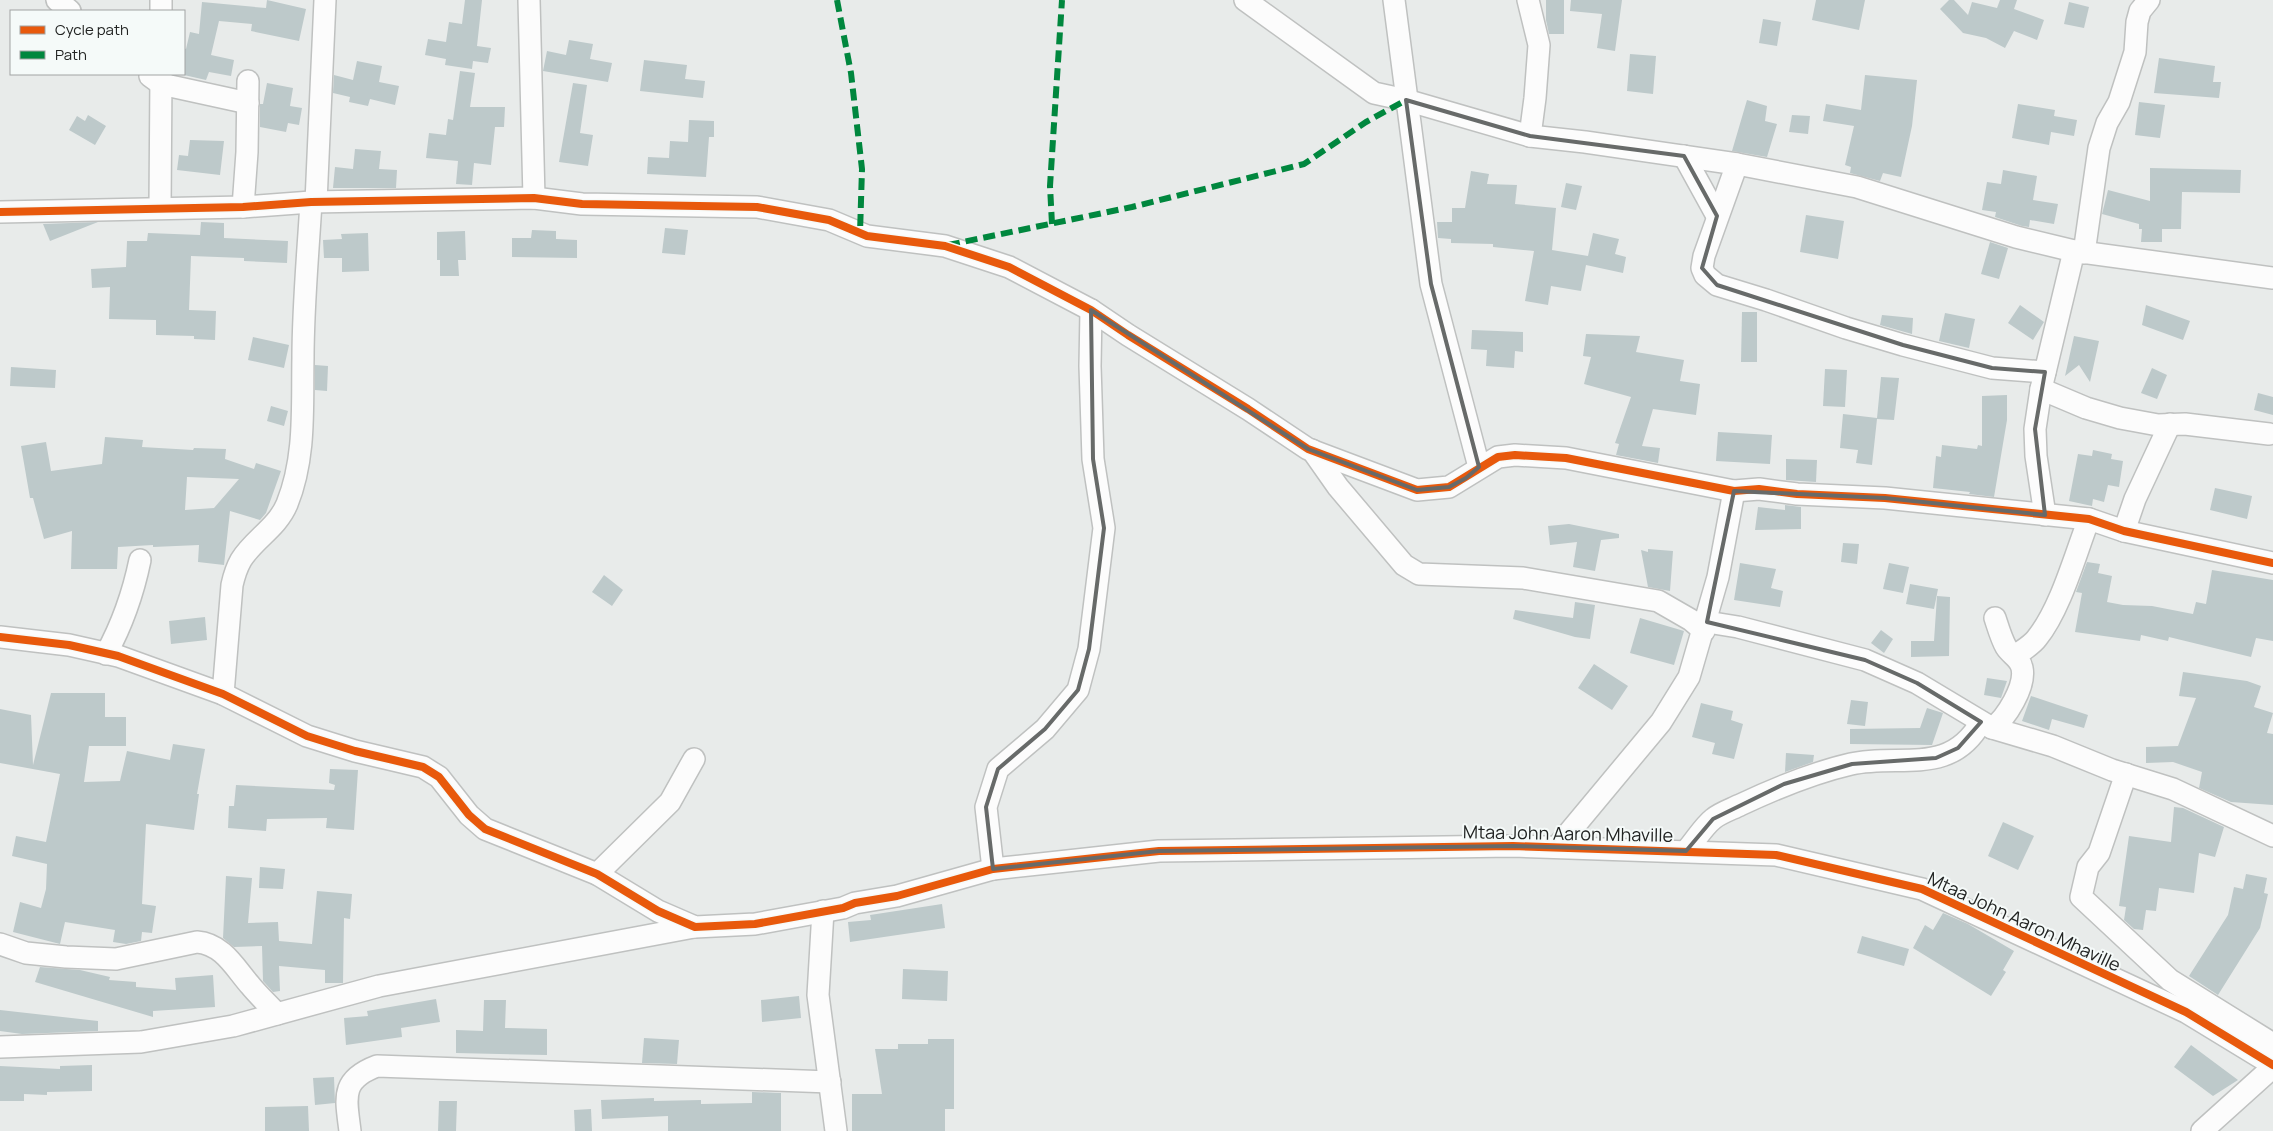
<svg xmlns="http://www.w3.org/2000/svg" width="2273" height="1131" viewBox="0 0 2273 1131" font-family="Manrope,sans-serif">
  <rect width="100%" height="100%" fill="#e8ebea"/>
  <g fill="#bdc9ca" fill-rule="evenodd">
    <path d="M267,0L306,9L299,41L251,31L252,24L219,21L211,55L234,60L231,76L209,72L206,80L184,75V48L186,49L190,32L199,34L202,2L266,8Z"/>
    <path d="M465,0H482L477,46L491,48L488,63L473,61L472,69L445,65L446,59L425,55L428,39L446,42L449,22L462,24Z"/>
    <path d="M1546,0H1564V34H1549L1546,20Z"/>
    <path d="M1571,0H1622L1615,51L1597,48L1602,14L1570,11Z"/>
    <path d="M1816,0H1865L1859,30L1812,20Z"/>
    <path d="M1949,0H1954L1968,15L1972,2L1997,8L2000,0H2017L2014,9L2044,20L2037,40L2014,31L2005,48L1986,38L1963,33L1940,9Z"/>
    <path d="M2069,2L2089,7L2084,28L2064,24Z"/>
    <path d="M1763,19L1781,22L1777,46L1759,43Z"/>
    <path d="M569,40L593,44L590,59L612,63L608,82L543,71L547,51L566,55Z"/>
    <path d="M1630,54L1656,56L1653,94L1627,91Z"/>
    <path d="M2159,58L2215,66L2213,82H2221L2219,98L2154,93Z"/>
    <path d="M644,60L687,65L685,79L705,81L703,98L640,91Z"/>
    <path d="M357,61L382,66L379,82L399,86L395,105L370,99L368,106L349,102L350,97L333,93L334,75L353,80Z"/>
    <path d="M460,71L475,73L470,107H505L504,127H495L491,165L474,163L472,185L456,184L458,161L426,158L429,133L446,135L448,119L453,120Z"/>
    <path d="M1865,75L1917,80L1912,126L1901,177L1883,173L1880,181L1850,173L1851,167L1845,165L1854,126L1823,121L1826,104L1861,110Z"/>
    <path d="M267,83L293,88L290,106L302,108L299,125L288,123L286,132L260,127V104H263Z"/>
    <path d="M573,83L587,85L580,133L593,135L588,166L559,162Z"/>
    <path d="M1747,100L1767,106L1765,121L1777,124L1767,157L1732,151Z"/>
    <path d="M2139,102L2165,105L2160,138L2135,135Z"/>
    <path d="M2018,104L2055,110L2054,116L2077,120L2074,136L2051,132L2049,145L2012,138Z"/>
    <path d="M88,115L106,126L95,145L69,130L77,116L85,121Z"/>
    <path d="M1792,115L1810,116L1808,134L1789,132Z"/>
    <path d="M689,120L714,121V137H709L706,177L647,174L648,157L669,158L670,141L688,142Z"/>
    <path d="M190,140L224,141L220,175L177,170L179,155L188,156Z"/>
    <path d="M355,149L381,151L379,169L397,170L396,188H333L335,167L353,169Z"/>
    <path d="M2150,168L2241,170L2240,193L2182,192L2181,229H2162V242H2141L2142,229H2139V224L2102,214L2108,190L2150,201Z"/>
    <path d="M2003,170L2037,176L2033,200L2058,204L2054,224L2030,220L2029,227L2022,226L1995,217L1996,212L1982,210L1987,182L2001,184Z"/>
    <path d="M1471,171L1489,174L1487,184L1517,185L1515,204L1556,208L1552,250L1588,256L1593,233L1619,239L1615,254L1626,257L1623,273L1586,265L1581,291L1551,286L1548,305L1525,301L1534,251L1493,247V244L1451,243V239L1438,238L1437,222H1452V208H1465Z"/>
    <path d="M1566,183L1582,186L1576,210L1561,207Z"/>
    <path d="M1806,215L1844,221L1838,259L1800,252Z"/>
    <path d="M98,222L50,241L43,224Z"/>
    <path d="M201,222L224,223V238L288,241L287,263L244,261V258L191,256L189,310L216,311L215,340L194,339V336L156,335V320L109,319L110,287L92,288L91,269L126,267L127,241H147L148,233L200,235Z"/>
    <path d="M665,228L688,230L685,255L662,253Z"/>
    <path d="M532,230L556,231V239L577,240V258L512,257V238H531Z"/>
    <path d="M465,231L466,260H458L459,276H440V260H437V232Z"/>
    <path d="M368,233L369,271L342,272V258H324L323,240L342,239L341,234Z"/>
    <path d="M1990,242L2008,248L1999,279L1981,274Z"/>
    <path d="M2020,305L2044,322L2033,340L2008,323Z"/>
    <path d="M2146,305L2190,321L2183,340L2142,325Z"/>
    <path d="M1742,312H1757V362H1741Z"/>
    <path d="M1945,313L1975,319L1969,348L1939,341Z"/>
    <path d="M1882,315L1913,318L1912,334L1880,325Z"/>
    <path d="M1472,330L1523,332V352L1515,351L1514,368L1486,366L1487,350L1471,349Z"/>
    <path d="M1586,334L1640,336L1636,352L1684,360L1680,381L1700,384L1696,415L1653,409L1642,446L1660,448L1658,463L1616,455L1619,444L1615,443L1631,397L1584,384L1591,357L1583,356Z"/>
    <path d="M2074,336L2099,341L2090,382L2079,365L2065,376Z"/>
    <path d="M253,337L289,345L284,368L248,360Z"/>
    <path d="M315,365L328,366L327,391L315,390Z"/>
    <path d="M11,367L56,370L55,388L10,386Z"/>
    <path d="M2152,368L2167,375L2157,399L2141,393Z"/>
    <path d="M1825,369L1847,370L1845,407L1823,406Z"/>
    <path d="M1881,377L1899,378L1894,420L1877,419L1872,465L1856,463L1858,450L1840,448L1843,414L1877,418Z"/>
    <path d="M2258,393L2273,397V415L2254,410Z"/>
    <path d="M2007,395V420L1994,497L1969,494L1970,492L1933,488L1936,456L1941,457L1942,445L1977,449L1978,445L1982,446V396Z"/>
    <path d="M271,406L288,411L284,426L267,421Z"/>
    <path d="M1718,432L1772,435L1770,464L1716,461Z"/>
    <path d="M105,437L143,440L142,447L193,450L194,448L226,449L225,459L254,469L256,463L281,471L266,513L260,520L230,511L224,565L198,562L199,545L153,547V545L118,547L117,569H71L72,531L44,539L33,498H30L21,446L46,442L51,471L102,464ZM187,477L239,479L214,508L185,510Z"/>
    <path d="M2093,450L2112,454L2111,459L2123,461L2119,487L2108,485L2104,502L2093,499L2092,506L2069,501L2078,454L2092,456Z"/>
    <path d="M1786,459L1817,460L1816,482L1786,480Z"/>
    <path d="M2215,488L2252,496L2247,519L2210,510Z"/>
    <path d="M1785,505L1801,507V529L1755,530L1758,507L1785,510Z"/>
    <path d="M1569,524L1619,534V538L1601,540L1595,571L1573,567L1577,542L1550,545L1548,526Z"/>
    <path d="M1843,543L1859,544L1857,564L1841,562Z"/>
    <path d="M1648,549L1673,551L1670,591L1648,587L1641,550L1648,552Z"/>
    <path d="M2087,562L2100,564L2098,573L2112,576L2107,602L2123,605L2152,606L2193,614L2196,602L2206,604L2212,570L2273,580V641L2256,638L2251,657L2169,637L2168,641L2141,635L2140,641L2075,632L2082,593L2076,592Z"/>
    <path d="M1740,563L1776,569L1771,588L1783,591L1780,607L1734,600Z"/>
    <path d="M1889,563L1909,567L1903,593L1883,589Z"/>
    <path d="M604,575L623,590L612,606L592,592Z"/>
    <path d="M1910,584L1938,589L1934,609L1906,604Z"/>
    <path d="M1937,596L1950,597L1949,656L1911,657V641H1934Z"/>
    <path d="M1575,602L1595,605L1590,639L1575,637L1513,619L1515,610L1573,618Z"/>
    <path d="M205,617L207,640L171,644L169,621Z"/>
    <path d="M1640,618L1684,631L1674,665L1630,653Z"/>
    <path d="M1881,630L1893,639L1884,653L1871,643Z"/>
    <path d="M1594,664L1628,686L1612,710L1578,688Z"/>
    <path d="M2183,672L2247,681L2261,686L2254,707L2273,713L2267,733L2273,734V805L2231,802L2199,788L2202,772L2173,762L2146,763V747L2178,746L2196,698L2179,696Z"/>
    <path d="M1987,678L2007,681L2001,698L1984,695Z"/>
    <path d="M51,693H105V717H126V746H89L84,782L120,781L127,751L170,760L173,744L205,749L197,794H199L194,830L146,824L142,904L156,906L152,933L142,932L141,941L126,944L113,942L115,930L65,922L60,944L13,932L20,902L41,908L46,889L47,864L12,856L16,836L46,842L60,774L0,763V709L31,715L33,765Z"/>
    <path d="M2031,696L2088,715L2084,728L2052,719L2049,730L2022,721Z"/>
    <path d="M1851,700L1868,702L1865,726L1847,724Z"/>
    <path d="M1701,703L1733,711L1731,720L1743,724L1734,759L1712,754L1715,743L1692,737Z"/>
    <path d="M1927,708L1943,713L1932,745L1850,744V729L1920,728Z"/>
    <path d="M1786,753L1814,755L1813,762L1785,772Z"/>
    <path d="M330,769L358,770L354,830L326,828L327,818L267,819L266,831L228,828L229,806H234L236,785L334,790L335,785L329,783Z"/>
    <path d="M2174,807L2183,808L2224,827L2215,857L2199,853L2194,893L2159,888L2156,911L2146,910L2143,930L2134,929L2124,920L2126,907L2119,906L2129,836L2171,842Z"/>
    <path d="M2003,822L2034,836L2018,870L1988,856Z"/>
    <path d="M260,867L285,869L283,889L259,888Z"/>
    <path d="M2246,874L2267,878L2264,893L2268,894L2260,928L2218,995L2189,976L2228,915L2234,887L2243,889Z"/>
    <path d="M226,876L252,878L248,923L278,922L279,941L312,944L317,891L352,894L350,919L344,918L343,983H325V970L279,966L280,991L273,992L263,981L262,946L234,947L223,938Z"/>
    <path d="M942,904L945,928L850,942L848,922L871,920L870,915Z"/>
    <path d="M1943,913L1968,924L2014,951L2003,970L2006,972L1991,996L1913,948L1925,925L1933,930Z"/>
    <path d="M1862,936L1909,949L1904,966L1857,953Z"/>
    <path d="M40,967L80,970L110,977L109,980L136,982V987L176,990L175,978L213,975L215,1007L153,1011V1017L35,982Z"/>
    <path d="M903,969L948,971L947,1001L902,999Z"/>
    <path d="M799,996L801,1018L762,1022L761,1000Z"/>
    <path d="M436,999L440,1022L401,1028L402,1037L346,1045L344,1018L368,1016L367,1011Z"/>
    <path d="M484,1000H506L505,1028L547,1029V1055L456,1053V1030L483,1031Z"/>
    <path d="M0,1010L98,1021V1031L22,1034L0,1031Z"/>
    <path d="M644,1038L679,1040L677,1064L642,1063Z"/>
    <path d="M928,1039H954V1109H945V1131H852V1094H882L875,1049H898V1044H928Z"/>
    <path d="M2191,1045L2238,1080L2213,1096L2174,1067Z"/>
    <path d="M92,1065V1091L47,1092V1095L24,1094V1101H0V1066L60,1069V1066Z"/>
    <path d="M334,1077L335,1103L315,1105L313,1078Z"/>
    <path d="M752,1092L781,1093V1131H668V1116L602,1119L601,1100L654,1098V1101L701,1100V1104L752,1103Z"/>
    <path d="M439,1101H457L456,1131H438Z"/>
    <path d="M308,1106L309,1131H265V1107Z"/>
    <path d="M591,1109L592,1131H575L574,1110Z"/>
  </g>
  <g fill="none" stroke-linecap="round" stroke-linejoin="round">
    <g stroke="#bfc1c0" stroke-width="24">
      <g id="minor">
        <path d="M57,0L70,11"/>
        <path d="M161,0V11"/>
        <path d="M529,0L534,198"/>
        <path d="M1245,0L1374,93L1406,100L1530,136L1585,142L1737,164L1857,187L2016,237L2074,251L2273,278"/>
        <path d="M1394,0L1431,284L1479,467"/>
        <path d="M1528,0L1539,45L1535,98L1530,136"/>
        <path d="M150,76L161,84L248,103"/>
        <path d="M1684,156L1717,216"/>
        <path d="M1737,164L1704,256L1702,268L1705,275L1717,285L1766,300L1846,328L1903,345L1992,368L2045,372"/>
        <path d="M316,202L325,0"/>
        <path d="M243,207L247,152L248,81"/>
        <path d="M160,208L161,74"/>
        <path d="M0,212L243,207L311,202L534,198L582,204L757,207L829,220L867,236L945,246L1009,267L1091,310L1128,335L1248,409L1308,449L1417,490L1449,487L1498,457L1515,455L1566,458L1734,491L1759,489L1797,494L1885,498L2089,519L2124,531L2273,563"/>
        <path d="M2084,253L2099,148L2107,123L2119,102L2135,52L2137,22L2140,11L2149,0"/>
        <path d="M2041,389L2086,408L2120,418L2158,425L2185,424L2269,434"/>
        <path d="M1312,450L1338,487L1404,565L1419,574L1523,578L1658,601L1691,620L1704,631"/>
        <path d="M2045,515L2036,456L2035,429L2041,389L2074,251"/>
        <path d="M2124,531L2135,499L2170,424"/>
        <path d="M1707,622L1738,627L1865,660L1917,683L1992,728L2053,746L2112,770L2173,789L2273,836"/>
        <path d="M0,637L69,645L118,656L223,694L307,736L355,751L423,767L439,777L469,815L485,829L597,874L658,911L695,927L755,924L843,908L855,903L897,896L993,869L1159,851L1513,846L1776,855L1922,889L2186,1012L2273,1065"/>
        <path d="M106,654C123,623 133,594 140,560"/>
        <path d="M2016,655C2023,650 2032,645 2037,638C2061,608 2075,555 2089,519"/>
        <path d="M223,694L232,585C234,576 237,567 241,560C254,539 277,528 287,504C306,457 302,407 303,358C303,306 308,254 311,202"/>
        <path d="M1992,728C2006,719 2026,686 2022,668C2020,658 2011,655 2006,647C2001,638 1998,627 1995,618"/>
        <path d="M2126,774L2099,853L2088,867L2081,897L2170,980L2273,1044"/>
        <path d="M1557,847L1661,722L1689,677L1718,577L1734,491"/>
        <path d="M1686,851C1695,841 1703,827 1713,819C1720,813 1732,809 1740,805C1776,788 1812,773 1851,764C1900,753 1950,777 1981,722"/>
        <path d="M993,869L986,807L998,769L1045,729L1078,690L1089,649L1104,528L1093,459L1090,366L1091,310"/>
        <path d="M597,874L670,802L694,759"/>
        <path d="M823,911L818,995L836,1131"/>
        <path d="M0,944L26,953L66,957L116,959L197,942C223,944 235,968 250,985C258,995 268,1004 277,1014"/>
        <path d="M0,1047L141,1042L233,1026L379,986L694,927"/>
        <path d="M350,1131C346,1098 340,1080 377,1066L830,1082"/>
        <path d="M2202,1131L2273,1067"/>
      </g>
    </g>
    <use href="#minor" stroke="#fcfcfc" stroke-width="21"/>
    <g stroke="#00873e" stroke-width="6" stroke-dasharray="12 6" stroke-linecap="butt">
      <path d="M837,0L851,73L862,169L860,233"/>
      <path d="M1052,224L1050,186L1062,0"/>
      <path d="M948,245L1132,207L1304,164L1366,122L1406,100"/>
    </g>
    <g stroke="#f5faf9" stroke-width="11">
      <g id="cycleway">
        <path d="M0,212L243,207L311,202L534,198L582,204L757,207L829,220L867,236L945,246L1009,267L1091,310L1128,335L1248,409L1308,449L1417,490L1449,487L1498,457L1515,455L1566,458L1734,491L1759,489L1797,494L1885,498L2089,519L2124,531L2273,563"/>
        <path d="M0,637L69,645L118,656L223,694L307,736L355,751L423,767L439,777L469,815L485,829L597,874L658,911L695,927L755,924L843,908L855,903L897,896L993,869L1159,851L1513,846L1776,855L1922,889L2186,1012L2273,1065"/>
      </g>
    </g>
    <use href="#cycleway" stroke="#e8590c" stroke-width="8"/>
  </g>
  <path fill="none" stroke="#676a69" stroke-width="4" stroke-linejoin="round" d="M1406,100L1530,136L1684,156L1717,216L1702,268L1717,285L1903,345L1992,368L2045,372L2035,429L2045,515L1885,498L1734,491L1707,622L1865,660L1917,683L1981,722L1958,748L1936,758L1852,764L1784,784L1713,819L1686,851L1513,846L1159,851L993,869L986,807L998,769L1045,729L1078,690L1089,649L1104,528L1093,459L1091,310L1308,449L1417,490L1449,487L1466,478L1479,467L1431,284Z"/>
  <g text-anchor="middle" stroke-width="4" stroke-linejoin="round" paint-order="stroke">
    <g font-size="18" fill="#222423" stroke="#f5faf9">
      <text transform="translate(1568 834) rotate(1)" y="6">Mtaa John Aaron Mhaville</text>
      <text transform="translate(2024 922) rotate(25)" y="6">Mtaa John Aaron Mhaville</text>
    </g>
  </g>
  <rect x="10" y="10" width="175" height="65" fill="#f5faf9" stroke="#a1a4a3"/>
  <rect x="20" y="26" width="25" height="8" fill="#e8590c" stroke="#a1a4a3"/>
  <text x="55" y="35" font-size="15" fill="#222423">Cycle path</text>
  <rect x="20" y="51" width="25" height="8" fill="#00873e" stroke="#a1a4a3"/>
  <text x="55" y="60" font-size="15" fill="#222423">Path</text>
</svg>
